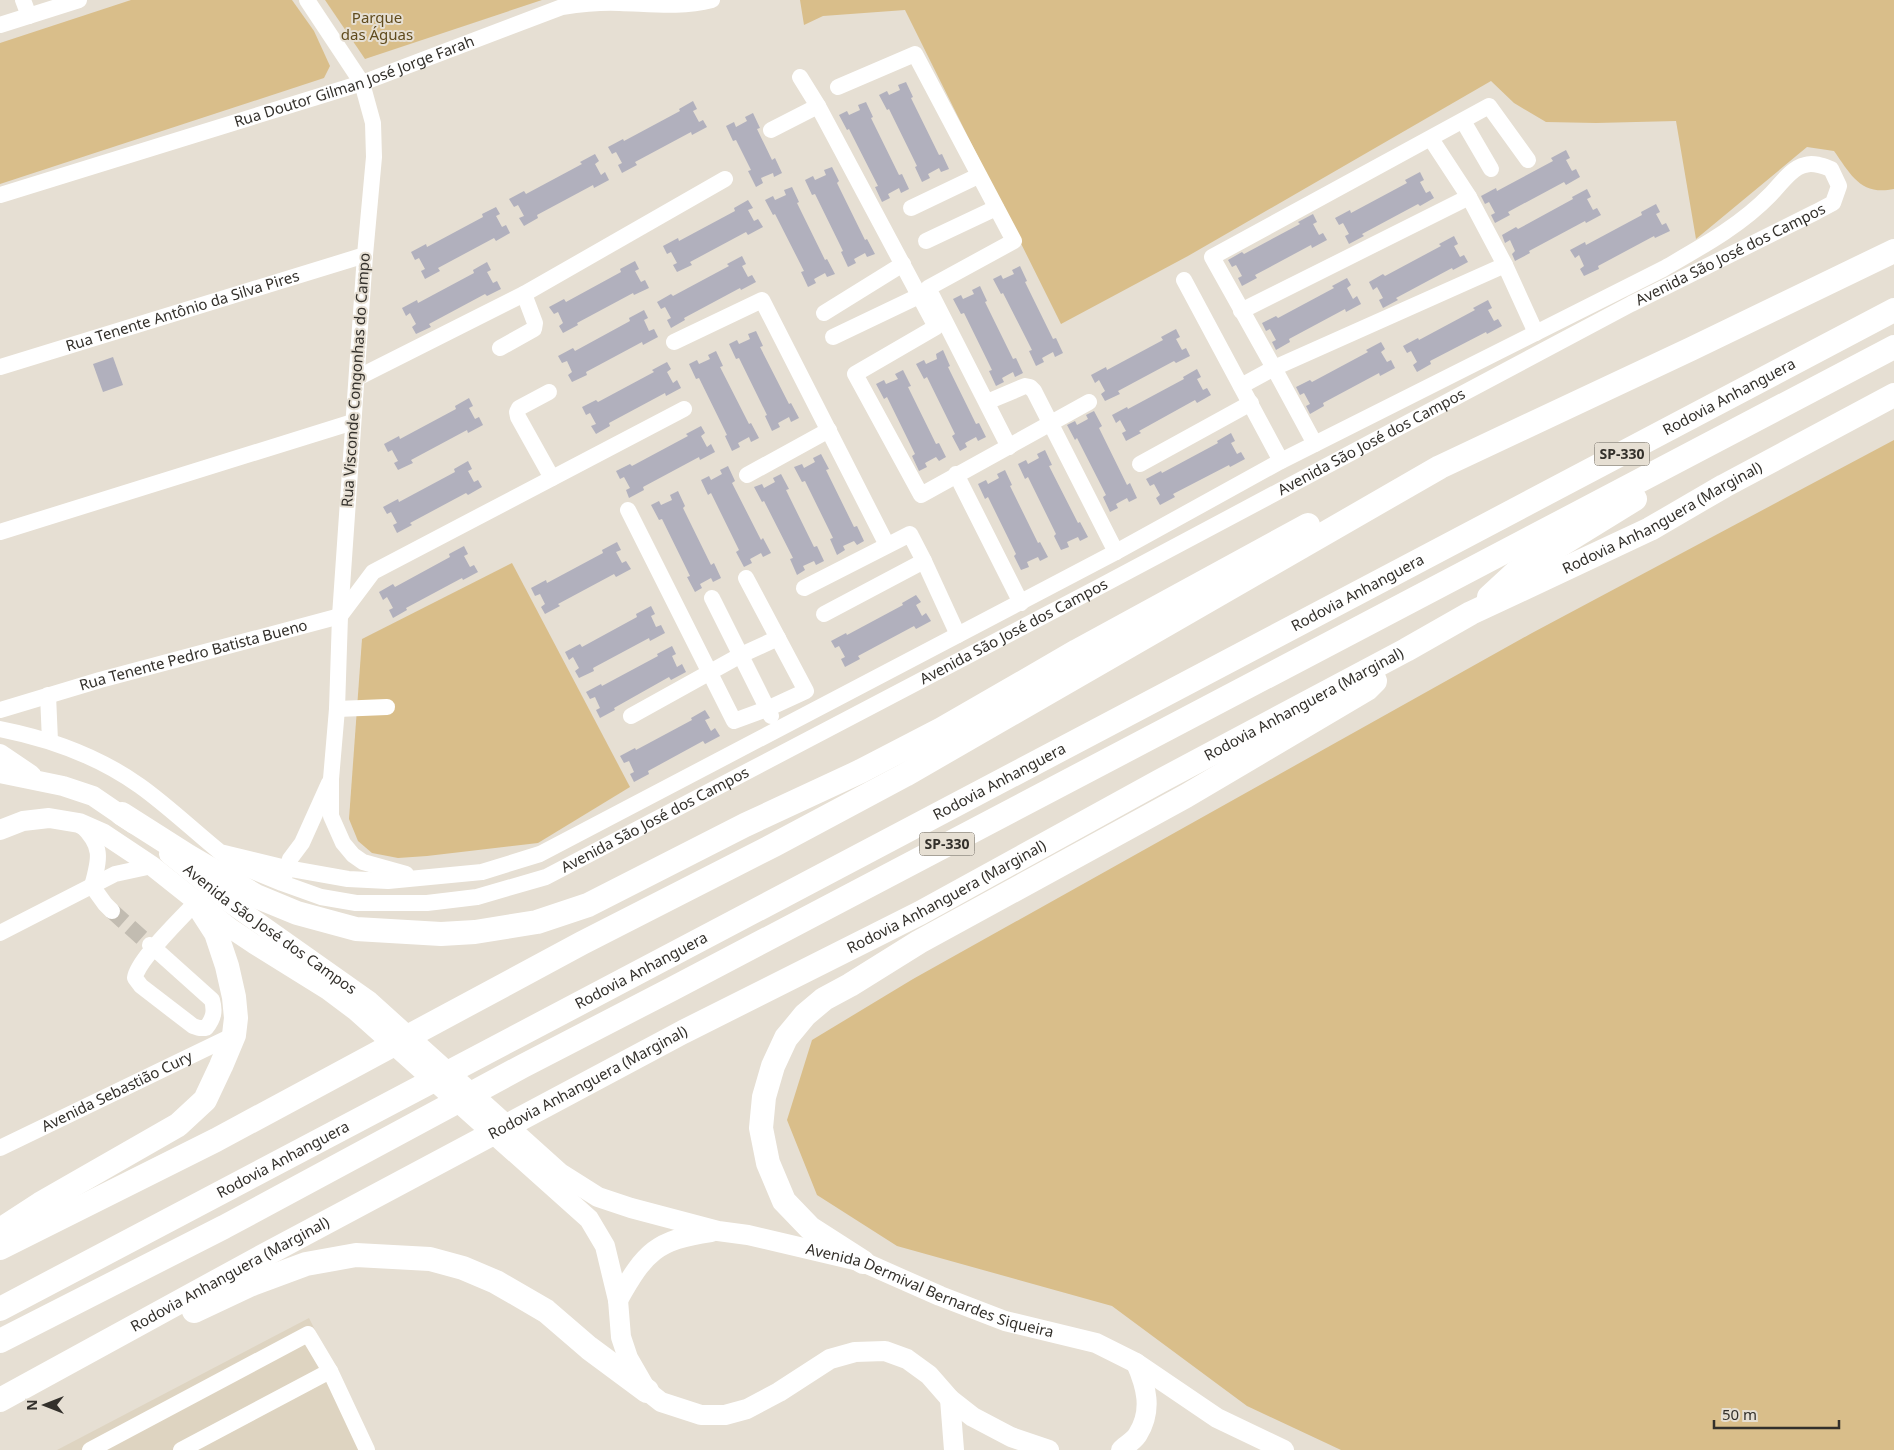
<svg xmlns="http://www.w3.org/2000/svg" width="1894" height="1450" viewBox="0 0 1894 1450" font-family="'Noto Sans',sans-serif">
  <rect width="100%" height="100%" fill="#e6dfd3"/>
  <path fill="#ded4c1" d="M309,1318L375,1450H57Z"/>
  <g fill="#d9be8a">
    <path d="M131,0H292L314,31L330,66L324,78L0,184V43Z"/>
    <path d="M325,0H542L365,59Z"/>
    <path d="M800,0H1894V189C1861,196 1851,175 1834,151L1807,147L1696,239L1676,121L1596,123L1546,122L1514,103L1491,81L1188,256L1061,324L905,10L823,16L804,25Z"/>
    <path d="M1894,440V1450H1341L1247,1406L1112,1306L897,1246L817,1195L787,1120L812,1040L913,979L1532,633Z"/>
    <path d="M512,563L630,787L538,843L427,856L398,858L372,853L358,841L349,819L362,639Z"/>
  </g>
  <g fill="#b1b0bd">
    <path d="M906,82L913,97L911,98L939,155L942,154L949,169L941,172L939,168L928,174L930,178L922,182L915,167L917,166L889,109L887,110L879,95L887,91L889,95L900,90L898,85Z"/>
    <path d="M693,101L697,109L693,111L699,122L703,120L707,127L692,135L691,132L635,162L637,165L622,173L618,165L622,163L616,152L612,154L608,147L623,139L624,141L680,111L679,109Z"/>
    <path d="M866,102L873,117L871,118L899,175L902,174L909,189L901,193L899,188L888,194L890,198L882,202L875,187L878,186L849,129L847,130L839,115L847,111L849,115L860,110L858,105Z"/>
    <path d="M753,113L760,128L757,129L772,160L775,158L782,173L774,177L773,173L761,178L763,183L756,187L748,171L751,170L736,140L733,141L726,126L734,122L736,127L747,121L745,117Z"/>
    <path d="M1566,150L1570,158L1566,160L1572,171L1576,169L1580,177L1566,185L1564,182L1508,212L1510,215L1495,223L1491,215L1495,213L1489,202L1485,204L1481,196L1496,188L1497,191L1553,161L1551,158Z"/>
    <path d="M595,154L599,161L595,164L601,175L605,172L609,180L594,188L593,185L537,215L538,218L524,226L519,218L524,216L518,205L514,207L509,199L524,191L526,194L582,164L580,162Z"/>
    <path d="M832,167L839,181L837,183L865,240L867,239L875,254L867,257L865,253L854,259L856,263L848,267L841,252L843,251L815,194L812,195L805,180L813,176L815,180L826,175L824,170Z"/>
    <path d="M1420,172L1424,180L1420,182L1426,193L1430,191L1434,198L1420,206L1418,204L1362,234L1364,236L1349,244L1345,236L1349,234L1343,223L1339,225L1335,218L1350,210L1351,213L1407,183L1405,180Z"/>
    <path d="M792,187L799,202L797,203L825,260L827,259L835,274L827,277L825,273L814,279L816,283L808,287L801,272L804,271L775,214L773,215L765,200L773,196L775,200L786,195L784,190Z"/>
    <path d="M1587,189L1591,197L1587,199L1593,210L1597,208L1601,215L1586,223L1585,221L1529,251L1530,253L1515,261L1512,254L1515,251L1510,240L1505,243L1502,235L1516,227L1518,229L1573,199L1572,197Z"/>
    <path d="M748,200L753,208L748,210L754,221L758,219L763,227L748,235L746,232L690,262L692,265L677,272L673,265L677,263L671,252L667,254L663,246L678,238L679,241L735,211L734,208Z"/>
    <path d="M1656,204L1660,212L1656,214L1662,225L1666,223L1670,231L1655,238L1654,236L1598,266L1599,269L1584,276L1580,269L1584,266L1579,255L1575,258L1570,250L1585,242L1586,245L1642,215L1641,212Z"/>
    <path d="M496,207L500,214L496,216L502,227L506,225L510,233L496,241L494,238L438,268L440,271L425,279L421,271L425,269L419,258L415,260L411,252L426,244L427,247L483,217L482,214Z"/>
    <path d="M1313,214L1317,222L1313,224L1319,235L1323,233L1327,240L1312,248L1311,245L1255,275L1257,278L1242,286L1238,278L1242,276L1236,265L1232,267L1228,260L1242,252L1244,254L1300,224L1298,222Z"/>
    <path d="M1454,236L1458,244L1454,246L1460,257L1464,255L1468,262L1453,270L1452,268L1396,298L1398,300L1383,308L1379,300L1383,298L1377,287L1373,290L1369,282L1383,274L1385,276L1441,246L1439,244Z"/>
    <path d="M742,256L746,264L742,266L748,277L752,275L756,282L741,290L740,288L684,318L685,320L671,328L667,320L671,318L665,307L661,309L657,302L671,294L673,296L729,266L727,264Z"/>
    <path d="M635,261L639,269L635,271L641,282L645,280L649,288L634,295L633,293L577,323L578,325L563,333L559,326L563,323L558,312L554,314L549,307L564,299L566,302L621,272L620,269Z"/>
    <path d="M487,262L491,270L487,272L493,283L497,281L501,289L487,296L485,294L429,324L431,327L416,334L412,327L416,324L410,313L406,316L402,308L417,300L418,303L474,273L473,270Z"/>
    <path d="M1020,266L1027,281L1025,282L1053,339L1056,338L1063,353L1055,357L1053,352L1042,358L1044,362L1036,366L1029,351L1032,350L1003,293L1001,294L993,279L1001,275L1003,279L1014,274L1012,270Z"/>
    <path d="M1347,278L1351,285L1347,288L1353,299L1357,296L1361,304L1346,312L1345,309L1289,339L1290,342L1276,350L1272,342L1276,340L1270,329L1266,331L1262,323L1276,316L1278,318L1334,288L1332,286Z"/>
    <path d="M980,286L987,301L985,302L1013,359L1016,358L1023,373L1015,377L1013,372L1002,378L1004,382L996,386L989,371L992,370L964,313L961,314L953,299L961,295L963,299L974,294L972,290Z"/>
    <path d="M1488,300L1492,308L1488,310L1494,321L1498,319L1502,326L1487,334L1486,332L1430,361L1431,364L1417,372L1413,365L1417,362L1411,351L1407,353L1403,346L1418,338L1419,340L1475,310L1473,308Z"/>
    <path d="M644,310L648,318L644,320L649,331L654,329L658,337L643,345L642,342L586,372L587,375L572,382L568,375L572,372L567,361L562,363L558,356L573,348L575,351L630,321L629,318Z"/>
    <path d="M1176,329L1180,337L1176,339L1182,350L1186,348L1190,356L1176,363L1174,361L1118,391L1120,394L1105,401L1101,394L1105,391L1099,380L1095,383L1091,375L1106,367L1107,370L1163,340L1161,337Z"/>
    <path d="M756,331L763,346L760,347L789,404L791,403L799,418L791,422L789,417L778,423L780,427L772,431L765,416L767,415L739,358L736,359L729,344L737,340L739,344L750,339L748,334Z"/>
    <path d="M1381,342L1385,349L1381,352L1387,362L1391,360L1395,368L1380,376L1379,373L1323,403L1324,406L1310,414L1306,406L1310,404L1304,393L1300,395L1296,387L1310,380L1312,382L1368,352L1366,350Z"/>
    <path d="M943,350L950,366L948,367L976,424L979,423L986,437L978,441L976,437L965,443L967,447L960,451L952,436L955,434L927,377L924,379L916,364L924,360L926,364L937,359L936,354Z"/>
    <path d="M716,351L723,366L720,367L749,424L751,423L759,438L751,442L749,437L738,443L740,447L732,451L725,436L727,435L699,378L696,379L689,364L697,360L699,364L710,359L708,355Z"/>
    <path d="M113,357L123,385L103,392L93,364Z"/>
    <path d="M667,362L671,369L667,372L673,383L677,380L681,388L666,396L665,393L609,423L610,426L596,434L591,426L596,424L590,413L586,415L582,407L596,400L598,402L654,372L652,370Z"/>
    <path d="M1197,369L1201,377L1197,379L1203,390L1207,388L1211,395L1197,403L1195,400L1139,431L1141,433L1126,441L1122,433L1126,431L1120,420L1116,423L1112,415L1127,407L1128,409L1184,379L1183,377Z"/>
    <path d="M903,370L911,386L908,387L936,444L939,443L946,457L939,461L936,457L925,463L927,467L919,471L912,456L915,454L887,397L884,399L876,384L884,380L886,384L898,379L895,374Z"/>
    <path d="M469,398L473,406L469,408L475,419L479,417L483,425L468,433L467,430L411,460L413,463L398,470L394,463L398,461L392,450L388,452L384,444L399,436L400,439L456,409L455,406Z"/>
    <path d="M1094,411L1102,426L1099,428L1127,485L1130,483L1137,498L1129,502L1127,498L1116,504L1118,508L1110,512L1103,497L1106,495L1077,438L1075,440L1067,425L1075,421L1077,425L1088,419L1086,415Z"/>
    <path d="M701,426L705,433L701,436L707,447L711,444L715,452L700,460L699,457L643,487L644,490L629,498L626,490L630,488L624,477L620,479L616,471L630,464L632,466L688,436L686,434Z"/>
    <path d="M1231,433L1235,441L1231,443L1237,454L1241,452L1245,459L1230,467L1229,465L1173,494L1175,497L1160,505L1156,498L1160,495L1154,484L1150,486L1146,479L1161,471L1162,473L1218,443L1217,441Z"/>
    <path d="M1045,450L1052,465L1049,466L1078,523L1080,522L1088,537L1080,541L1078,537L1067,542L1069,547L1061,550L1054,536L1056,534L1028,477L1025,479L1018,464L1026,460L1028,464L1039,458L1037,454Z"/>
    <path d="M821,454L829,469L826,470L854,527L857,526L864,541L857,545L854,541L843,546L845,550L837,555L830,539L833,538L805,481L802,482L794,467L802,464L804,468L815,462L813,458Z"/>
    <path d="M468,461L472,469L468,471L474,482L478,480L482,487L468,495L466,493L410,523L412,525L397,533L393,525L397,523L391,512L387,514L383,507L398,499L399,502L455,472L454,469Z"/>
    <path d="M728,466L735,481L732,483L761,540L763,538L771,553L763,557L761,553L750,559L752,563L744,567L736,552L739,550L711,493L708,495L701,480L709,476L711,480L722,474L720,470Z"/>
    <path d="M1005,470L1012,485L1010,486L1038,543L1040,542L1048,557L1040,561L1038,557L1027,562L1029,567L1021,570L1014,556L1016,554L988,497L985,499L978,484L986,480L988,484L999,478L997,474Z"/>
    <path d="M781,474L789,489L786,490L814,547L817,546L824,561L816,565L814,561L803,566L805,570L797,575L790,559L793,558L764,501L762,502L754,487L762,484L764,488L775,482L773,478Z"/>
    <path d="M678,491L685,506L683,508L711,565L714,563L721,578L713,582L711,578L700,584L702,588L695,592L687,577L690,576L662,519L659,520L651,505L659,501L661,505L672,500L670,495Z"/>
    <path d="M617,542L621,550L616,552L622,563L626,561L631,569L616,577L614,574L558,604L560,606L545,614L541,607L545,604L540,594L535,596L531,588L546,580L547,583L603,553L602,550Z"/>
    <path d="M464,546L468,554L464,556L470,567L474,565L478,572L463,580L462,578L406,608L407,610L393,618L389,610L393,608L387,597L383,600L379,592L393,584L395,587L450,557L449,554Z"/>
    <path d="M916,595L921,602L916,605L922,616L926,613L931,621L916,629L914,626L858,656L860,659L845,667L841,659L845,657L839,646L835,648L831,641L846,633L847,635L903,605L902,603Z"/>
    <path d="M651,606L655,614L651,616L656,627L661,625L665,633L650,641L649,638L593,668L594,671L579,678L575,671L579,668L573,657L569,660L565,652L580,644L582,647L637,617L636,614Z"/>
    <path d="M672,646L676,654L672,656L677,667L682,664L686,672L671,680L669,677L614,708L615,710L600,718L596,710L600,708L595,697L590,699L586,692L601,684L602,686L658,656L657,654Z"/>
    <path d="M705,710L710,718L705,720L711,731L715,728L720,736L705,744L703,741L648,771L649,774L634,782L630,774L634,772L629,761L624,763L620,756L635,748L636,750L692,720L691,718Z"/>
  </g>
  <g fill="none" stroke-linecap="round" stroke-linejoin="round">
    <path stroke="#c2bcb1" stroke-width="16" stroke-dasharray="16 8" stroke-linecap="butt" d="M112,911L150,945"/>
    <g stroke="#fff" stroke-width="16">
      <path d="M23,0L29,16"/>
      <path d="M307,0L362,83L373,123L374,157L365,255L340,616L337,709L331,779V816L343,843L353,855L363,862L406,874"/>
      <path d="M0,25L79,0"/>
      <path d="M800,77L818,106L936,327L855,374L921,495L1089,402"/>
      <path d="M838,87L915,54L1014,241L928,288L1009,447"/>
      <path d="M1463,121L1491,169"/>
      <path d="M771,130L818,106"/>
      <path d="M1431,139L1469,197L1505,265L1536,333"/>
      <path id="s1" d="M0,195L362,83L562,7C582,4 601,2 620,3C652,4 681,8 712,0"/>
      <path d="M911,208L978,176"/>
      <path d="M926,241L996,208"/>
      <path d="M1184,280L1281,461"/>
      <path d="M1241,311L1469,197"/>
      <path d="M824,313L903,264"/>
      <path d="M833,337L921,295"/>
      <path d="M674,342L762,300L887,545"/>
      <path d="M500,348L534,329L535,323L524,294"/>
      <path id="s2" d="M0,367L365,255"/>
      <path d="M357,378L524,294L725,179"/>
      <path d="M1241,386L1274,368L1505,265"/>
      <path d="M549,392L519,408L517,412L518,417L552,478"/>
      <path d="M987,402L1025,386L1030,387L1034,391L1116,552"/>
      <path d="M1315,444L1274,368L1212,257L1489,106L1528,160"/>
      <path d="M1140,464L1251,403"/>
      <path d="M956,474L1021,603"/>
      <path d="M747,475L829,430"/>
      <path d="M628,510L734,721L767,709L806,691L746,578"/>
      <path d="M0,532L353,422"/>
      <path d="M804,588L910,534L924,561L958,635"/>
      <path d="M712,598L771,716"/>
      <path d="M824,614L924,561"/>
      <path d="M48,695L50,741"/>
      <path d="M337,709L387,707"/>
      <path id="s3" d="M0,710L100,680L340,616L373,572L684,409"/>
      <path d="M631,716L741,655L778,638"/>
      <path id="s4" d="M0,729C51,739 98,756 140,786C168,806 194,831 220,852L240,866L282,883L321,897L356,903H427L477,897L546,877L1097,588L1631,304L1816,212L1833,203L1839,186L1831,169C1823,166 1813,162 1805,165C1791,168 1780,185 1770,195C1740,226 1701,247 1663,269L1281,461L1116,552L540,854L482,872L388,881L348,879L286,868L220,852"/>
      <path d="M81,825C103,846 100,858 92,886"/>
      <path d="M284,877L290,859L302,843L329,783"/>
      <path d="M92,886L105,904L112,911"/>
      <path d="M0,933L115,874L152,866"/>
      <path d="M150,945L154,948L212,1000C215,1011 214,1018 206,1028H199L193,1026L141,986L135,978C137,960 182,918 196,902"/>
      <path id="s5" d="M0,1148L234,1035"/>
      <path d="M90,1450L308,1334L330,1371L367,1450"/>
      <path d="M181,1450L330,1371"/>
    </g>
    <g stroke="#fff" stroke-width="20">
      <path d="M0,754L31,775"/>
      <path d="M0,773L63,786L93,796L134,824"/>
      <path d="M0,830L23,821L49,818L79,823L104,834L152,866L230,928L254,944L328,990L356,1011L589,1219L605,1246L618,1300L621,1337L628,1358L647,1391L661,1402L701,1415H725L747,1409L779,1392L830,1359L855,1352L885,1351L907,1359L929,1375L950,1399L973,1417L1011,1437L1049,1450"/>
      <path id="s6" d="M169,854L226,900L369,1001L560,1173L598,1197L631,1208L718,1231L748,1235L863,1262L940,1296L1005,1321L1096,1343L1136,1363L1217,1418L1284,1450"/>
      <path d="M618,1300C645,1252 656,1240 711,1232"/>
      <path d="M950,1399L954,1450"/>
      <path d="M1121,1450C1126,1445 1135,1440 1138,1434C1153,1410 1146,1386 1136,1363"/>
    </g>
    <g stroke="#fff" stroke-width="24">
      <path d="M1489,597L1515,573L1635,499"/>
      <path d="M122,814L188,856L256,896L297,913L356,929L441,934L475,932L537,922L588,905L745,825L861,771L942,729L1077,651L1308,525"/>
      <path d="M0,1230L40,1204L178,1125L205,1100L221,1066L234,1035L236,1018L234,997L227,966L216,933L196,902"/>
      <path d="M0,1248L216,1140L582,943L774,845L905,775L1440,467L1691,349L1894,251"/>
      <path d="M863,1262L810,1228L784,1201L768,1163L761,1128L764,1097L773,1066L786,1038L805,1015L824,999L850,985L919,942L1186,796L1367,689L1375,681"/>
      <path id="s7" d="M0,1309L1894,310"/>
      <path d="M194,1311L252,1284L306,1264L356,1255L430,1259L463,1268L496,1282L546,1311L589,1348L647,1391"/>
      <path d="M0,1341L224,1227L523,1066L672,989L1894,347"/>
      <path id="s8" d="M0,1400L263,1256L683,1032L920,913L1160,781L1406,650L1471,613L1650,529L1724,486L1894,395"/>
    </g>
  </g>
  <g text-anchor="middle" stroke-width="4" stroke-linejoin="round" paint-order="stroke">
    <g fill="#e6dfd3" stroke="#69645d" stroke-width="1">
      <rect x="1594.5" y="442.5" width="55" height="23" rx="4"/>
      <rect x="919.5" y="832.5" width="55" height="23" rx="4"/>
    </g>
    <g font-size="14" font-weight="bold" fill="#33302b">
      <text x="1622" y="459">SP-330</text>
      <text x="947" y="849">SP-330</text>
    </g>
    <g font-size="15" fill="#604b1d" stroke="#e6dfd3">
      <text x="377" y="23">Parque<tspan x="377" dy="17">das Águas</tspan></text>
    </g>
    <g font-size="15" fill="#33302b" stroke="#e6dfd3">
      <text dy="5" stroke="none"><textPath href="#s1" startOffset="372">Rua Doutor Gilman José Jorge Farah</textPath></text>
      <text dy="5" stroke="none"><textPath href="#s4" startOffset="1934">Avenida São José dos Campos</textPath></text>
      <text dy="5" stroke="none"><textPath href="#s2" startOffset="191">Rua Tenente Antônio da Silva Pires</textPath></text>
      <text transform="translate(356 380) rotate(-86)" y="5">Rua Visconde Congonhas do Campo</text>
      <text dy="5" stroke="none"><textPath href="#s7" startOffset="1955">Rodovia Anhanguera</textPath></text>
      <text dy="5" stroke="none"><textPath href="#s4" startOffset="1529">Avenida São José dos Campos</textPath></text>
      <text dy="5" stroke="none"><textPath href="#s8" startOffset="1882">Rodovia Anhanguera (Marginal)</textPath></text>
      <text dy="5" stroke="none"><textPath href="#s7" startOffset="1535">Rodovia Anhanguera</textPath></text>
      <text dy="5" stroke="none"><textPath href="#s4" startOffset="1124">Avenida São José dos Campos</textPath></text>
      <text dy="5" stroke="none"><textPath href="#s3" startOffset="201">Rua Tenente Pedro Batista Bueno</textPath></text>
      <text dy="5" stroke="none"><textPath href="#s8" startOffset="1478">Rodovia Anhanguera (Marginal)</textPath></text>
      <text dy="5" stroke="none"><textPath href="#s7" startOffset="1130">Rodovia Anhanguera</textPath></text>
      <text dy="5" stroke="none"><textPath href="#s4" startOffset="719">Avenida São José dos Campos</textPath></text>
      <text dy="5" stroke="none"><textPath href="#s8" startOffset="1072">Rodovia Anhanguera (Marginal)</textPath></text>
      <text dy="5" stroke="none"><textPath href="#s6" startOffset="126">Avenida São José dos Campos</textPath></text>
      <text dy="5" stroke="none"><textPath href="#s7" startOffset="725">Rodovia Anhanguera</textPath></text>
      <text dy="5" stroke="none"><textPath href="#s8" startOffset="668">Rodovia Anhanguera (Marginal)</textPath></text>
      <text dy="5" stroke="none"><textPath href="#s5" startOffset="130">Avenida Sebastião Cury</textPath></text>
      <text dy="5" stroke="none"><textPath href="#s7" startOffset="320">Rodovia Anhanguera</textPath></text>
      <text dy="5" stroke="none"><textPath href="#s8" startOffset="262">Rodovia Anhanguera (Marginal)</textPath></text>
      <text dy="5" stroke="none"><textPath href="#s6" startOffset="896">Avenida Dermival Bernardes Siqueira</textPath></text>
    </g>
  </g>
  <g transform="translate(45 1405) rotate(270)" stroke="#e6dfd3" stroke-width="4" paint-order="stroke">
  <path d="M0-4L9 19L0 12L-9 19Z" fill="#33302b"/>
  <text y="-8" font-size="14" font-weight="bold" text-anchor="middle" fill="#33302b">N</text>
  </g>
  <path d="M1714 1420v8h125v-8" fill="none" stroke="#33302b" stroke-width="2.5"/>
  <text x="1722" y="1420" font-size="15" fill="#33302b" stroke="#e6dfd3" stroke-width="4" paint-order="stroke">50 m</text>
</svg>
